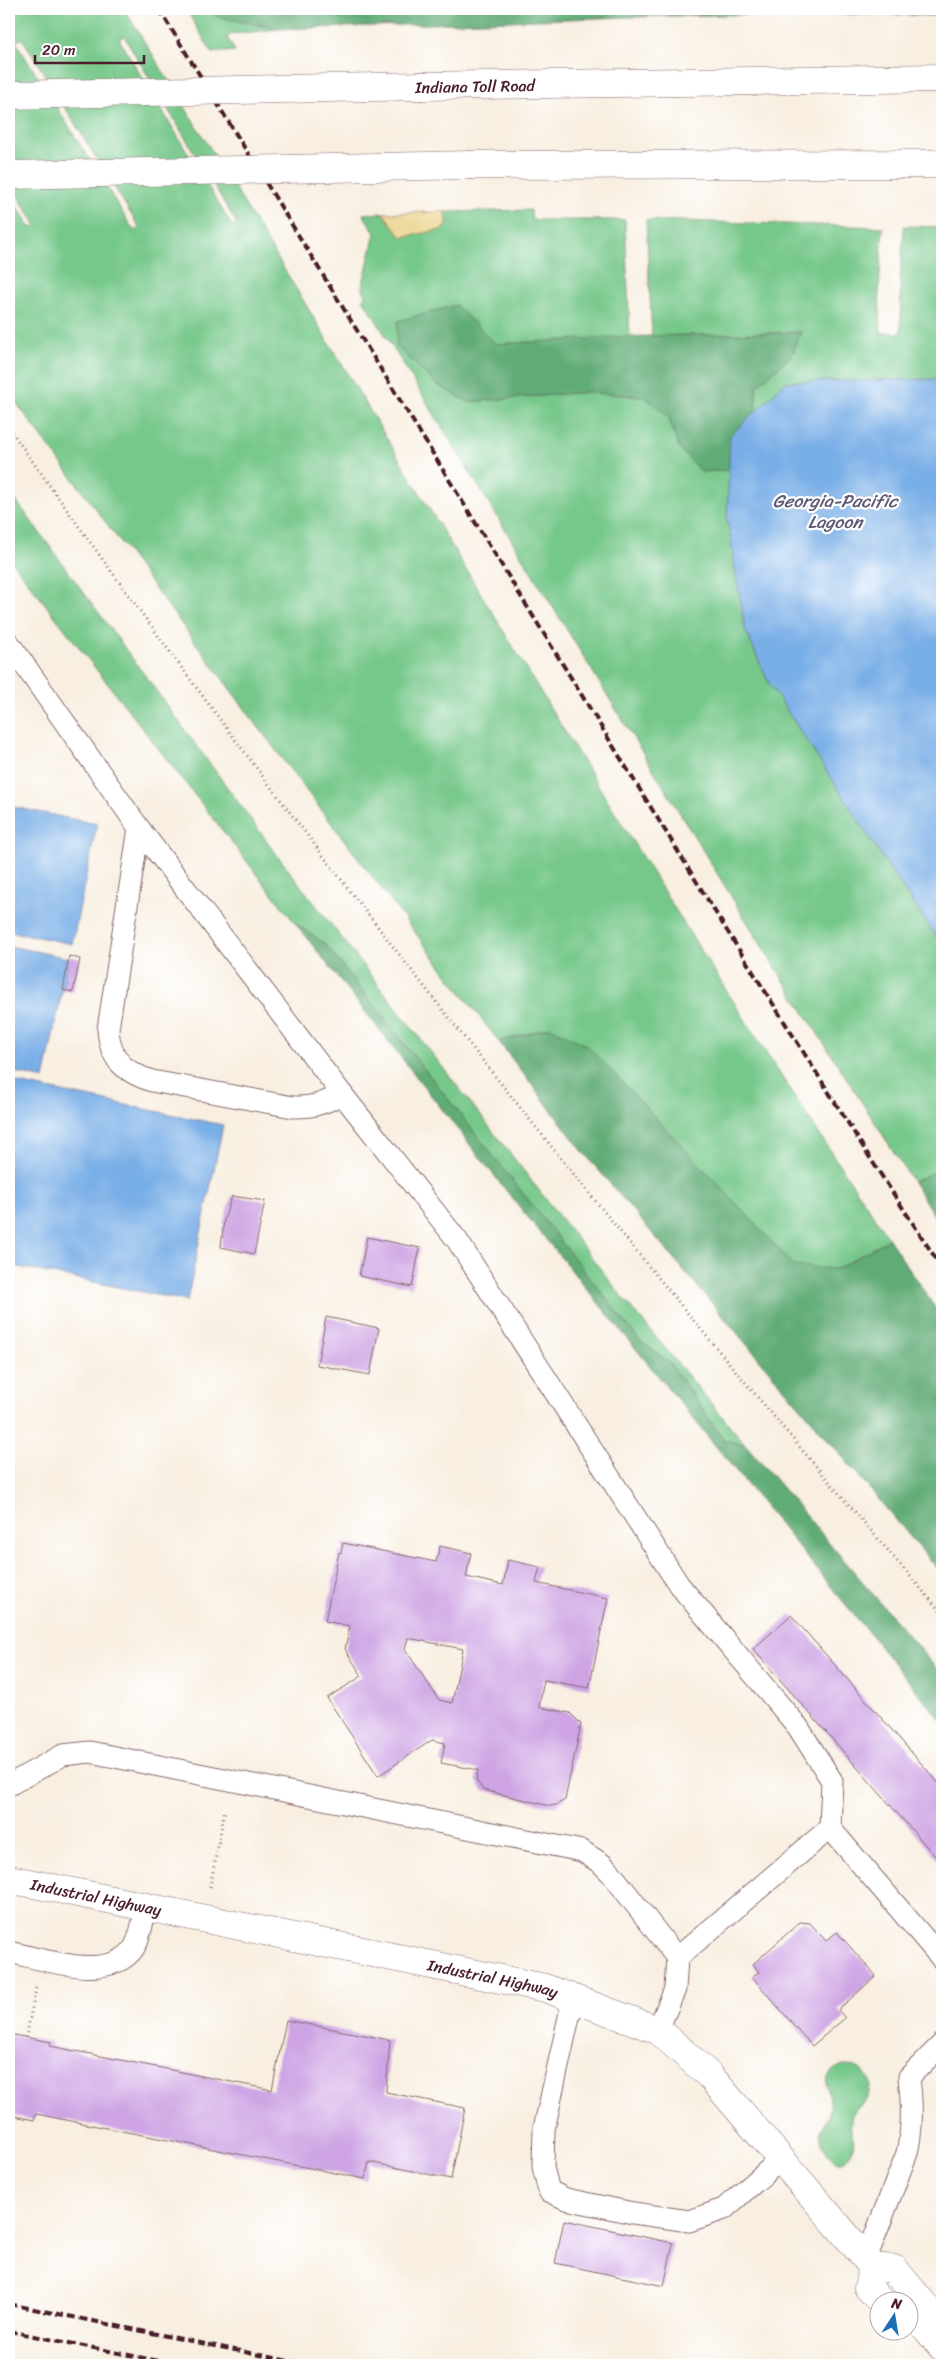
<svg xmlns="http://www.w3.org/2000/svg" width="951" height="2374" viewBox="0 0 951 2374" font-family="Sriracha,sans-serif">
  <rect width="100%" height="100%" fill="#fff"/>
  <filter id="ink" filterUnits="userSpaceOnUse"><feTurbulence type="fractalNoise" baseFrequency=".02" numOctaves="2"/><feDisplacementMap in="SourceGraphic" scale="10" xChannelSelector="R" yChannelSelector="G"/><feConvolveMatrix kernelMatrix="1 2 1 2 8 2 1 2 1" color-interpolation-filters="sRGB"/></filter>
  <filter id="wash" filterUnits="userSpaceOnUse"><feTurbulence type="fractalNoise" baseFrequency=".0096" numOctaves="4" result="noise"/><feDisplacementMap in="SourceGraphic" scale="20" xChannelSelector="R" yChannelSelector="G"/><feGaussianBlur stdDeviation="1.12" result="paint"/><feColorMatrix in="noise" values="0 0 0 0 0 0 0 0 0 0 0 0 0 0 0 0 0 1.4 0 .05"/><feComposite in="paint" operator="in"/></filter>
  <g filter="url(#wash)">
    <rect width="100%" height="100%" fill="#f8efe1"/>
    <g fill="#76c88a" stroke="#60745a" fill-rule="evenodd">
      <path d="M9,9H124C380,418 619,839 889,1239L837,1269L795,1267L724,1194L550,1027L499,1042L286,764L9,393V194L31,228L36,225L9,182ZM124,36L237,224L232,226L119,39ZM22,38L139,227V228L134,231L16,42Z"/>
      <path d="M186,9H208L218,17L279,29L232,34L227,37L235,51L212,53Z"/>
      <path d="M531,210L532,220H625L630,337L496,344L455,305L468,402L587,392L645,397L668,416L679,448L701,472L729,470L727,518L745,629L768,681L892,872L942,945V1168L913,1182L768,956L363,299L366,295L362,288L375,233L363,214L383,213L402,237L440,230L447,226L446,212Z"/>
      <path d="M646,220L883,227L879,293L881,333H901L900,283L904,226L942,227V379L786,382L755,412L757,386L792,355L801,332L652,336Z"/>
      <path d="M9,491L283,863L620,1294L746,1445L724,1440L669,1362L640,1341L325,944L295,923L9,558Z"/>
      <path d="M843,2065C865,2064 879,2084 863,2103C859,2107 855,2109 852,2115C851,2120 850,2125 851,2130C852,2136 855,2140 853,2146C845,2178 823,2156 820,2134C823,2125 830,2117 830,2108C832,2093 816,2075 843,2065Z"/>
    </g>
    <g fill="#60ac76" stroke="#556650">
      <path d="M208,9H942V16C722,9 499,23 279,29L218,17Z"/>
      <path d="M456,305L496,344L613,337L801,332L792,355L757,386L755,412L730,436L729,470L701,472L679,448L668,416L645,397L587,392L468,402L436,384L396,346L398,321Z"/>
      <path d="M295,923L325,944L640,1341L669,1362L724,1440L746,1445L942,1675V1722L508,1193Z"/>
      <path d="M550,1027L588,1046L795,1266L837,1269L889,1239L942,1318V1574L584,1153L499,1042Z"/>
      <path d="M942,1168V1228L913,1182Z"/>
    </g>
    <path fill="#eeda9e" stroke="#9c7c64" d="M446,212L447,226L440,230L402,237L383,213Z"/>
    <g fill="#79afe7" stroke="#626789">
      <path d="M942,379V945L892,872L768,681L745,629L727,518L730,436L786,382Z"/>
      <path d="M9,806L97,824L72,944L9,931Z"/>
      <path d="M9,946L69,958L44,1079L9,1071Z"/>
      <path d="M9,1081L223,1125L187,1301L9,1265Z"/>
    </g>
    <g id="blocks">
      <g fill="#cea4e4" fill-rule="evenodd">
        <path d="M69,956L80,959L73,992L63,990Z"/>
        <path d="M232,1196L265,1201L254,1254L221,1247L224,1220Z"/>
        <path d="M367,1237L420,1248L412,1287L359,1276Z"/>
        <path d="M326,1317L379,1328L370,1375L317,1365Z"/>
        <path d="M343,1543L436,1562L440,1546L471,1553L466,1577L503,1585L508,1560L540,1567L536,1583L608,1598L589,1688L544,1680L539,1707L570,1713L581,1724L565,1800L556,1805L550,1806L483,1790L476,1780L478,1770L441,1763L445,1743L432,1740L378,1776L327,1698L362,1676L345,1649L350,1626L325,1621L339,1552L341,1553ZM408,1638L463,1649L452,1703L439,1700L405,1649Z"/>
        <path d="M791,1615L942,1787V1864L753,1649Z"/>
        <path d="M800,1922L810,1923L826,1941L837,1932L876,1976L838,2010L845,2018L812,2046L752,1977L759,1972L753,1964Z"/>
        <path d="M286,2020L390,2040L386,2092L465,2108L451,2179L369,2162L365,2179L36,2114L34,2120L9,2115V2034L51,2042L50,2046L272,2090Z"/>
        <path d="M564,2220L673,2243L664,2286L555,2263Z"/>
      </g>
    </g>
  </g>
  <g filter="url(#ink)">
    <use href="#blocks" fill-opacity="0" stroke="#87686b" stroke-width="1"/>
    <g fill="none" stroke-linecap="round" stroke-linejoin="round">
      <g stroke="#87686b" stroke-width="23">
        <g id="service">
          <path d="M9,643L139,828L342,1094L457,1240L679,1585L798,1727L832,1781L830,1828L677,1958"/>
          <path d="M139,828L108,1029C110,1060 124,1072 152,1081L293,1107C312,1108 325,1103 342,1094"/>
          <path d="M9,1785L63,1755L90,1752L582,1851L602,1864L611,1873L677,1958L675,1989L658,2030"/>
          <path d="M830,1828L942,1959"/>
          <path d="M9,1952C43,1959 110,1983 134,1948C141,1937 143,1919 146,1907"/>
          <path d="M573,1999L544,2129L543,2167L549,2191L566,2199L633,2213L689,2221L724,2209L781,2159"/>
          <path d="M866,2259L907,2153C913,2127 912,2104 909,2077L942,2044"/>
        </g>
      </g>
      <g stroke="#87686b" stroke-width="29">
        <g id="minor">
          <path id="s1" d="M9,1879L545,1988L658,2030L710,2076L873,2267L894,2269L896,2271L925,2306V2327"/>
          <path d="M873,2267L868,2287L881,2302"/>
          <path d="M925,2327L942,2347"/>
        </g>
      </g>
      <g stroke="#87686b" stroke-width="29">
        <g id="motorway">
          <path d="M422,86L942,78"/>
          <path d="M472,165L942,164"/>
        </g>
      </g>
      <g stroke="#87686b" stroke-width="3" stroke-dasharray="1 4" stroke-linecap="butt">
        <path d="M9,428C298,839 612,1233 942,1613"/>
        <path d="M210,1887L225,1809"/>
        <path d="M26,2038L36,1988"/>
      </g>
      <use href="#service" stroke="#fff" stroke-width="21"/>
      <use href="#minor" stroke="#fff" stroke-width="28"/>
      <use href="#motorway" stroke="#fff" stroke-width="28"/>
      <g stroke="#4a1f2b" stroke-width="4" stroke-dasharray="8 4" stroke-linecap="butt">
        <path d="M159,9L719,918L872,1161L942,1268"/>
        <path d="M9,2304L309,2365"/>
        <path d="M9,2331L179,2365"/>
      </g>
      <g stroke="#87686b" stroke-width="29" stroke-linecap="butt">
        <g id="motorway-bridge">
          <path d="M9,95L422,86"/>
          <path d="M9,175L472,165"/>
        </g>
      </g>
      <use href="#motorway-bridge" stroke="#fff" stroke-width="28"/>
    </g>
  </g>
  <g text-anchor="middle" stroke-width="4.5" stroke-linejoin="round" paint-order="stroke">
    <g font-size="16" fill="#4a1f2b" stroke="#fff">
      <text transform="translate(475 86) rotate(-1)" y="6">Indiana Toll Road</text>
      <text dy="6" stroke="none"><textPath href="#s1" startOffset="89">Industrial Highway</textPath></text>
      <text dy="6" stroke="none"><textPath href="#s1" startOffset="494">Industrial Highway</textPath></text>
    </g>
    <g font-size="18" font-style="italic" fill="#5d5976" stroke="#fff">
      <text x="835" y="507">Georgia-Pacific<tspan x="835" dy="21">Lagoon</tspan></text>
    </g>
  </g>
  <rect width="951" height="2374" fill="none" stroke="#fff" stroke-width="30"/>
  <g transform="translate(894 2316) rotate(12)"><circle r="24" fill="#ffffff" stroke="#b7a5aa"/>
  <path d="M0-4L9 19L0 12L-9 19Z" fill="#1f6fb2"/>
  <text y="-8" font-size="14" font-weight="bold" text-anchor="middle" fill="#4a1f2b">N</text>
  </g>
  <path d="M35 55v8h109v-8" fill="none" stroke="#4a1f2b" stroke-width="2.5"/>
  <text x="42" y="55" font-size="15" fill="#4a1f2b" stroke="#ffffff" stroke-width="4" paint-order="stroke">20 m</text>
</svg>
